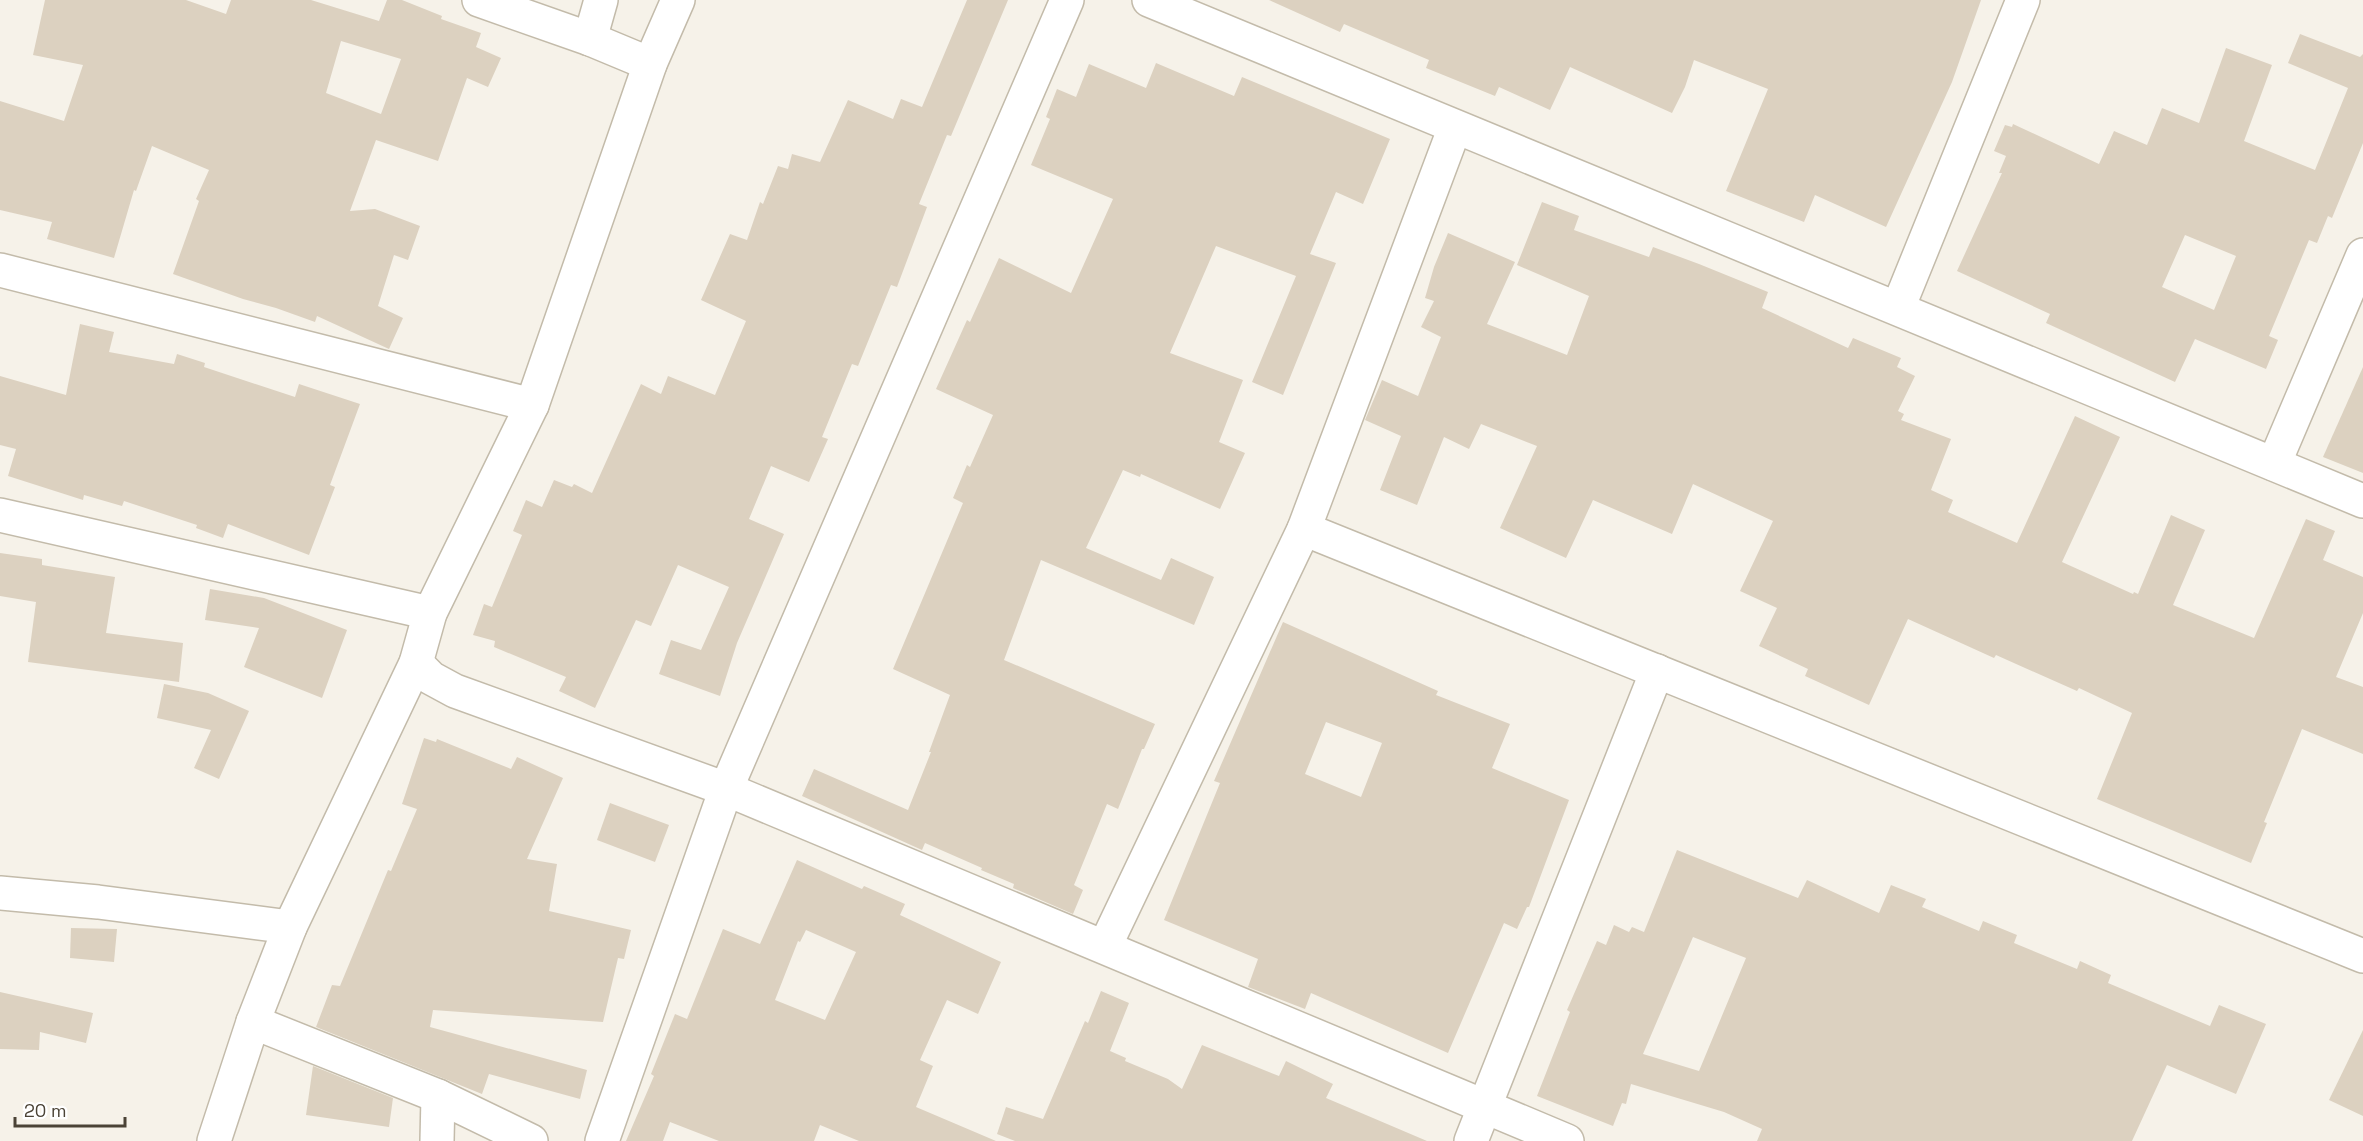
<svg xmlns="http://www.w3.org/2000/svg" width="2363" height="1141" viewBox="0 0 2363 1141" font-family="'Space Grotesk',sans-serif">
  <rect width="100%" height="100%" fill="#f6f2e9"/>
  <g fill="#dcd1c0" fill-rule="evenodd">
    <path d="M45,0H186L226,14L231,0H311L379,21L387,0H402L442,16L441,19L481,33L476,47L501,58L488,87L467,78L438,161L376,140L350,211L375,209L420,226L408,260L394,255L378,306L403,318L389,349L317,316L315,322L276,308L243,299L173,274L199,201L196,199L209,170L152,146L136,191L134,190L114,258L47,239L52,222L0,210V101L64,121L83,65L33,55ZM341,41L401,59L381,114L326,93Z"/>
    <path d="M967,0H1008L951,136L947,135L919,204L927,207L897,287L891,285L858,366L852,364L822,437L828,439L809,482L771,466L749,519L784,534L737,643L720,696L659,674L671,640L701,650L729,587L678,565L651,626L636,620L595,708L559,691L566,677L494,647L495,641L473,635L484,604L492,607L522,535L513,531L526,500L542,507L554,480L572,487L574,484L592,493L641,384L661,394L668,376L715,395L746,321L701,300L730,234L747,240L760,202L763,204L778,166L788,169L792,154L820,162L848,100L893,119L901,99L922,107Z"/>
    <path d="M1269,0H1981L1952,82L1886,227L1815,195L1804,222L1726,191L1768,89L1694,60L1685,87L1672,113L1570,67L1550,110L1499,87L1495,96L1426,68L1429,60L1344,24L1340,32Z"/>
    <path d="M2300,34L2360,57L2363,54V143L2332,218L2328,216L2317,243L2309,240L2269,336L2278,340L2266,369L2195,339L2175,382L2046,323L2050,314L1957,271L2002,173H1999L2006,156L1994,151L2005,125L2012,127L2013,124L2099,164L2114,131L2147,145L2162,108L2199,123L2226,48L2272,65L2244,141L2315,170L2348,88L2288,63ZM2185,235L2236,256L2214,310L2162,287Z"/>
    <path d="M1156,63L1234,96L1242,77L1390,139L1363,204L1336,192L1310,254L1336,263L1283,395L1252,382L1296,276L1216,246L1170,353L1243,380L1219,442L1245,453L1220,509L1141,474L1140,477L1123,470L1086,548L1161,580L1171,558L1214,577L1194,625L1041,560L1004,660L1155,724L1144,749H1142L1118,809L1107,804L1074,885L1083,890L1073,914L1013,888L1014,884L981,870L982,868L925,843L922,850L802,796L814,769L908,810L931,752H929L950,695L893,669L963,503L953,498L967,465L970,467L993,415L936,389L967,320L970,322L999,258L1071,293L1113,199L1031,165L1050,119L1046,117L1057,89L1076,97L1089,64L1146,88Z"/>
    <path d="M1542,202L1579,216L1574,230L1649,257L1653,247L1699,264L1768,292L1762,308L1848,348L1853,338L1901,358L1897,367L1915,376L1898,411L1904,414L1901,420L1951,439L1931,490L1953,500L1948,512L2017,543L2075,416L2120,437L2062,562L2133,594L2134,592L2138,594L2171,515L2205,530L2173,605L2254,638L2306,519L2335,531L2323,560L2363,577V613L2336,677L2363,687V754L2302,729L2264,822L2267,823L2251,863L2097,799L2132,713L2079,688L2077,691L1996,655L1994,658L1908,619L1869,705L1805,676L1808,669L1759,646L1777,608L1740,591L1773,521L1693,484L1672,534L1593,500L1566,558L1500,528L1537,446L1481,424L1469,449L1444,437L1417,505L1380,490L1401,436L1365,420L1382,380L1418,396L1441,337L1421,327L1434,301L1425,298L1434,267L1448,233L1515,262L1487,324L1567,355L1589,296L1517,265Z"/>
    <path d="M80,324L114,332L109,352L174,364L177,354L205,363L204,367L295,397L299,384L360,404L330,485L335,487L309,555L228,524L223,538L196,528L197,525L124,501L122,506L84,495L83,500L8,476L16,449L0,445V376L66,395Z"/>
    <path d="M2363,367V473L2323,457Z"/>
    <path d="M0,553L42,559V565L115,577L106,633L183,643L179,682L28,662L36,602L0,596Z"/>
    <path d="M210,589L264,598L347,630L322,698L244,667L259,628L205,620Z"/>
    <path d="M1283,622L1438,691L1436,695L1510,724L1492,768L1569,800L1529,907H1527L1517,929L1504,923L1448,1053L1311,993L1305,1009L1248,987L1258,959L1164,920L1220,783L1214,781ZM1326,722L1382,743L1361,797L1305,774Z"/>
    <path d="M164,684L208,693L249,711L219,779L194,768L211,730L157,718Z"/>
    <path d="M424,738L436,742L437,739L511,769L517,757L563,778L527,859L557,864L549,911L631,930L624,959L618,958L603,1022L433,1010L430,1027L587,1070L580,1099L489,1074L482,1094L316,1027L332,985L340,986L388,870L391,871L417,809L402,804Z"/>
    <path d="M610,803L669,825L655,862L597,840Z"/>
    <path d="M1677,850L1798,898L1807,880L1879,913L1891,885L1926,899L1922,907L1979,931L1983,921L2017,935L2014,943L2077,969L2080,961L2111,975L2108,983L2210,1026L2219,1005L2266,1024L2236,1094L2167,1065L2132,1141H1757L1762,1129L1724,1112L1631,1084L1626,1104L1622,1103L1613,1126L1537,1096L1570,1012L1567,1010L1597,941L1606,945L1614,925L1629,932L1632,927L1644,932ZM1693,937L1746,958L1699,1071L1643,1054Z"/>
    <path d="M797,860L862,889L864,886L905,904L900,915L1001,962L978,1014L947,1000L920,1060L933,1066L916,1107L996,1141H859L820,1125L814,1141H719L670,1122L663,1141H626L654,1076L651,1074L675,1014L687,1019L723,929L760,944ZM806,930L856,952L825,1020L775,1000L798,941L800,942Z"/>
    <path d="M71,928L117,929L114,962L70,958Z"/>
    <path d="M1101,991L1129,1003L1110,1051L1126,1058L1125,1061L1168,1079L1182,1089L1202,1045L1279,1076L1286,1061L1333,1084L1326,1098L1427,1141H1015L997,1134L1006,1107L1043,1119L1085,1021L1088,1023Z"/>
    <path d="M0,992L93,1013L86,1043L40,1032L39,1050L0,1049Z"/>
    <path d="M2363,1030V1116L2329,1100Z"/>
    <path d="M313,1066L393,1098L389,1127L306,1115Z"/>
  </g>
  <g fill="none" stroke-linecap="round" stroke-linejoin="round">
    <g stroke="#c3bbaa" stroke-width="36">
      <g id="minor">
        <path d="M479,0L590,39L650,64"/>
        <path d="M1149,0L2363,501"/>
        <path d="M590,39L601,0"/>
        <path d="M0,270L532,405"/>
        <path d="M1898,308L2023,0"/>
        <path d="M2274,464L2363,255"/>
        <path d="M0,515L430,613"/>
        <path d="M1304,529L2363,956"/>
        <path d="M416,663L431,678L455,691L726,789L1567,1141"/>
        <path d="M0,893L98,902L290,927"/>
        <path d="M1105,946L1304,529L1455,127"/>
        <path d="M253,1022L438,1096L531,1141"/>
        <path d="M214,1141L253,1022L290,927L416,663L430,613L532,405L650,64L678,0"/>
        <path d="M437,1141L438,1096"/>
        <path d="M602,1141L726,789L1067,0"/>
        <path d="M1471,1141L1657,671"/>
      </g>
    </g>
    <use href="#minor" stroke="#fff" stroke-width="33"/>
  </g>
  <path d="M15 1117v9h110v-9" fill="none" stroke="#4b4336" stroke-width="3"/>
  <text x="24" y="1117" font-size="18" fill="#4b4336" stroke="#ffffff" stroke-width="4.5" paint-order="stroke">20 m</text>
</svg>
